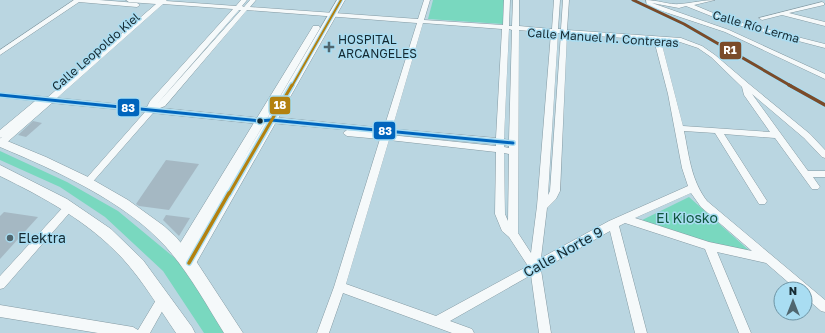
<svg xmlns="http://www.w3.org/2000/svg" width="825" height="333" viewBox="0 0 825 333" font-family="'Golos Text',sans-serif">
  <rect width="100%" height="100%" fill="#bad6e1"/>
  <g fill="#79d8bf">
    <path d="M433,0H504L503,24L428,19Z"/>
    <path d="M0,151L67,182L118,211L182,264L231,333H204L163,271L105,217L60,187L0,160Z"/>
    <path d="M689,197L752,253L634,224Z"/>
  </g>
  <g fill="#a5b8c3">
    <path d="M33,121L42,123L26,137L18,135Z"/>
    <path d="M166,160L199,164L169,210L139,206L136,204Z"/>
    <path d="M4,212L38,217L0,259V216Z"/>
    <path d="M166,215L190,218L179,236L163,220Z"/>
  </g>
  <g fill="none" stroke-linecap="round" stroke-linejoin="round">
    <g stroke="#849aa3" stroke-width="1">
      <g id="minor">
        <path d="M74,0H99L137,3L140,5L137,7L79,2L0,55V50Z"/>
        <path d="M126,0H167L166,1L236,6L241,0H247L242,6L244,7L250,0H256L250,7L418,19L424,0H430L424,20L503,25L504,0H510L509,26H512L513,0H519V26L552,29L554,0H560L558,29H561L563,0H569L567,30L681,38L702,46L715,55L749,84L810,134L825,150V158L822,157L804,138L752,94L808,171H825V177H813L820,187L818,189H812L775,138L724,134L767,201L765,204H759L715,133L684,131C689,156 691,180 707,201L825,300V312L821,311L805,297V289H796L766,263L717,252L751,333H739L705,249L625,223L619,226L647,333H635L610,231L541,270L551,333H539L531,275L450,321L472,329L474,333H452L343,293L329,333H317L334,287L380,139L347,136L343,133L347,130L382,133L271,123L260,124L153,113L90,185H84L82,183L84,181L145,112L52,103L4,145L0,146V139L2,137L0,138V130L35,101L0,97V93L48,97L156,4L129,2ZM163,4L233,9L150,101L147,107L57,98ZM239,10H241L157,104ZM247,10L417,23L384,128L271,117L260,118L160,108L165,106ZM423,23L502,29L496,138L392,129ZM509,29L512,30L509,140L504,139ZM519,30L551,33L537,206L531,253L518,233ZM558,33H561L550,191L548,195ZM567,34L654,40L668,94L682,168L688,186L609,221L541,258L547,208L556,199L560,191ZM661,41L680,42L698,48L711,57L742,87L744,95L770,132L683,126ZM391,134L496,144V146L390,135ZM389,140L496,152L495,214L502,231L509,237L528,266L436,316L346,284ZM504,145L509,146V148L504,147ZM504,153L509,154L508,221L505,214ZM691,193L701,207L752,251L709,242L635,218Z"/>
        <path d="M646,0C657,0 669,5 680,4C692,3 703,0 715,0L694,5L730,20L825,44V48L726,22L686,6L679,8L652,3L729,30L825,74V79L725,32L656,9L647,5Z"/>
        <path d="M822,2L824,3V5L789,13L825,22V26L782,15L762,20L759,18Z"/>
        <path d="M69,203L72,204L74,207L72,210L4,288L0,289V276L66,204Z"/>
        <path d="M163,294L167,295L169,299L150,333H98L0,317V305L133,327L138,330L159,295Z"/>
      </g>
    </g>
    <g stroke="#849aa3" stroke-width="1">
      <path id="major" d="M337,0H345L194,267L189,269L184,267L182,263L185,258L181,260L176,258L174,254L176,250L312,28L313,26H319L320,28L241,163Z"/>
    </g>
    <g stroke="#849aa3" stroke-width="1">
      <g id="highway">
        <path d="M0,138L46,157L88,177L128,200L164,226L176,237L196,261L243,333H224C206,304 189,273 166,247C126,202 55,170 0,147Z"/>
        <path d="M0,165L67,199L111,229L143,260L192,327L195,333H176C159,308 143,281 123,259C89,222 45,198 0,176Z"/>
      </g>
    </g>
    <use href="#minor" fill="#f5f9fa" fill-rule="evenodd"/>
    <use href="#major" fill="#f5f9fa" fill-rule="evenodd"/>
    <use href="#highway" fill="#f5f9fa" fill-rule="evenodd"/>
    <g stroke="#a9ddf2" stroke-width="6">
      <path id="bus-1" d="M0,95L260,121L271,120L513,143"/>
    </g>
    <g stroke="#a9ddf2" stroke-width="4">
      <path id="bus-2-far2" d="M292,86L341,0"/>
    </g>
    <g stroke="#a9ddf2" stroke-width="6">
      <path id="bus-2-far1" d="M229,194L292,85"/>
    </g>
    <g stroke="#a9ddf2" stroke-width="6">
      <path id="bus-2" d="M189,263L229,193"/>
    </g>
    <use href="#bus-1" stroke="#0065bd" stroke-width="3"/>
    <use href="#bus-2-far2" stroke="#b3810f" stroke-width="2"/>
    <use href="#bus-2-far1" stroke="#b3810f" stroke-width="3"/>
    <use href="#bus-2" stroke="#b3810f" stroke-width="3.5"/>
    <g stroke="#a9ddf2" stroke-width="5">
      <path id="rail-1-far1" d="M633,0L684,24L791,86"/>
    </g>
    <g stroke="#a9ddf2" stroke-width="6">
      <path id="rail-1" d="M789,85L825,105"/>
    </g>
    <use href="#rail-1-far1" stroke="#7a4b2a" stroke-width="3"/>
    <use href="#rail-1" stroke="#7a4b2a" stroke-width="3.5"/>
  </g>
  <g fill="#4f666f" stroke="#a9ddf2" stroke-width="1.5">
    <path d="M327 41h4v4h4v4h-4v4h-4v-4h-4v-4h4z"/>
    <circle cx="10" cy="238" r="4"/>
  </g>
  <circle fill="#152a32" stroke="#a9ddf2" stroke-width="1.5" cx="260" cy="121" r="3.5"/>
  <g text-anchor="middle" stroke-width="3" stroke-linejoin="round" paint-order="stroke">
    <g font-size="12" fill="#152a32" stroke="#a9ddf2">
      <text transform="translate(756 27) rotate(16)" y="4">Calle Río Lerma</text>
      <text transform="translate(603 38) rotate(4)" y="4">Calle Manuel M. Contreras</text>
      <text transform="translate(96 52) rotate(-41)" y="4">Calle Leopoldo Kiel</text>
    </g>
    <g font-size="12" fill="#152a32" stroke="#a9ddf2" text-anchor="start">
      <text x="338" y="44">HOSPITAL<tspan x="338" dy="14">ARCANGELES</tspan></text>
    </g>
    <g font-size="14" fill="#0e553d" stroke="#a9ddf2">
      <text x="687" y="223">El Kiosko</text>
    </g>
    <g font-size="14" fill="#152a32" stroke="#a9ddf2" text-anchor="start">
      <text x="18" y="243">Elektra</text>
    </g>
    <g font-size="14" fill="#152a32" stroke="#a9ddf2">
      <text transform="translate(563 252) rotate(-29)" y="5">Calle Norte 9</text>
    </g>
  </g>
  <g stroke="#a9ddf2" stroke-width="1.5">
    <rect x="719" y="41" width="23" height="19" rx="4" fill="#7a4b2a"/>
    <rect x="269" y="96" width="22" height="19" rx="4" fill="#b3810f"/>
    <rect x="117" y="98" width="23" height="19" rx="4" fill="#0065bd"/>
    <rect x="373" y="121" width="23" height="19" rx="4" fill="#0065bd"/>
  </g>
  <g font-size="11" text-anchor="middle" font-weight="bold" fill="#fff">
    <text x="730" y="54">R1</text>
    <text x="280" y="109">18</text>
    <text x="128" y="112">83</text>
    <text x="385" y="135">83</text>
  </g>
  <g transform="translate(793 301)"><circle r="19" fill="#a9ddf2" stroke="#6e95a5"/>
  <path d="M0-3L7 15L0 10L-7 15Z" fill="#4f666f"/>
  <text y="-6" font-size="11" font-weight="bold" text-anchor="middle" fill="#152a32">N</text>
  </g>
</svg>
